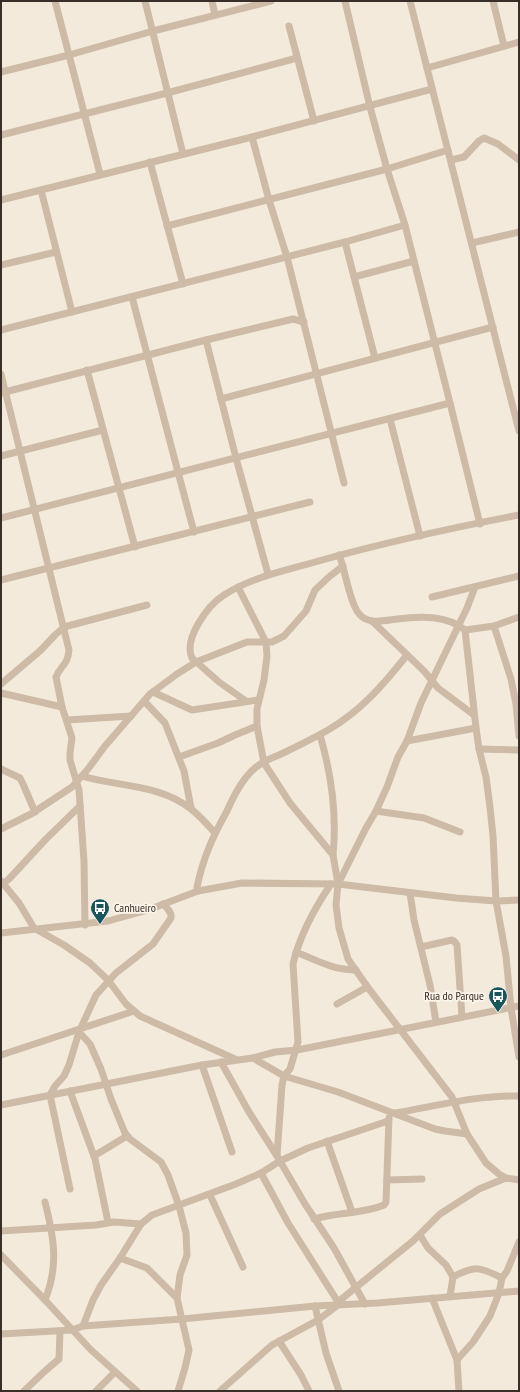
<svg xmlns="http://www.w3.org/2000/svg" width="520" height="1392" viewBox="0 0 520 1392" font-family="'PT Sans Narrow',sans-serif">
  <rect width="100%" height="100%" fill="#f4eadc"/>
  <g fill="none" stroke-linecap="round" stroke-linejoin="round">
    <g stroke="#cdbba7" stroke-width="7">
      <path d="M55,1L100,174"/>
      <path d="M145,1L183,154"/>
      <path d="M212,1L215,15"/>
      <path d="M345,1L370,107L387,169L405,225L450,403L480,524"/>
      <path d="M410,1L519,431"/>
      <path d="M493,1L504,46"/>
      <path d="M289,26L314,121"/>
      <path d="M427,68L519,42"/>
      <path d="M1,72L69,55L153,31L271,1"/>
      <path d="M1,135L167,93L297,58"/>
      <path d="M252,137L269,200L287,257L344,483"/>
      <path d="M451,160L464,157L479,141L484,138L498,144L519,160"/>
      <path d="M150,162L183,284"/>
      <path d="M41,190L72,312"/>
      <path d="M1,200L252,137L432,89"/>
      <path d="M167,226L387,169L448,150"/>
      <path d="M345,242L375,358"/>
      <path d="M472,243L519,232"/>
      <path d="M1,265L56,252"/>
      <path d="M354,277L414,261"/>
      <path d="M132,297L178,472L194,532"/>
      <path d="M1,330L345,242L405,225"/>
      <path d="M206,340L236,458L268,574"/>
      <path d="M87,370L135,547"/>
      <path d="M1,374L69,650C68,665 60,666 56,677L62,707L72,738L70,753V760L79,790L84,861L85,925"/>
      <path d="M1,393L206,340L293,319L304,322"/>
      <path d="M221,399L493,327"/>
      <path d="M390,419L420,536"/>
      <path d="M1,456L103,430"/>
      <path d="M1,518L450,403"/>
      <path d="M339,555C346,572 348,596 357,611C360,616 366,620 372,621C380,622 389,620 397,619C420,616 447,615 465,630L494,626L519,617"/>
      <path d="M1,580L310,502"/>
      <path d="M238,587L266,642L267,656L264,680L257,709V726L264,763L290,803L333,855L338,884L336,905L339,928L348,959L369,989L452,1097L467,1134L486,1163L499,1174L506,1178L519,1180"/>
      <path d="M432,597L519,576"/>
      <path d="M372,621L424,671L438,688L474,715"/>
      <path d="M494,626L511,679L516,704L519,736"/>
      <path d="M465,630L476,728L479,749L486,777L490,807L493,836L496,901L506,956L511,1008L519,1057"/>
      <path d="M1,684L41,650L55,635L64,627L147,605"/>
      <path d="M153,692L192,710L258,700"/>
      <path d="M1,693L62,707"/>
      <path d="M144,701L165,723L184,771L191,808"/>
      <path d="M246,701L219,682L192,658C183,639 208,605 224,595C252,577 284,571 315,562C382,543 451,528 519,515"/>
      <path d="M67,720L131,716"/>
      <path d="M320,735C331,773 337,816 333,855"/>
      <path d="M407,741L476,728"/>
      <path d="M479,749L519,750"/>
      <path d="M179,757L218,743L235,735L257,726"/>
      <path d="M1,769L20,778L23,784L35,812"/>
      <path d="M82,776C118,787 160,784 191,809C200,816 207,824 215,833"/>
      <path d="M376,811L424,818L460,832"/>
      <path d="M1,829L31,814L72,787L88,769L105,746L150,694L177,674L196,662L247,642H272L284,636L306,611L315,590L330,576L343,566"/>
      <path d="M1,881L19,903L34,928L64,945L90,963L108,980L126,1004L140,1016L235,1059"/>
      <path d="M331,884C314,909 300,934 293,964L298,1042L290,1069L284,1076L282,1085L277,1156L305,1204L334,1248L365,1304"/>
      <path d="M338,884L366,828L376,811L387,787L398,757L407,741L421,703L467,608L475,587"/>
      <path d="M1,885L9,879L46,839L80,806"/>
      <path d="M198,891L197,887C203,858 213,836 227,811C234,795 242,779 255,768C262,762 271,758 279,755C296,747 312,739 328,730C361,711 384,684 407,655"/>
      <path d="M410,893L414,920L430,985L436,1022"/>
      <path d="M1,933L108,921L148,910L198,891L242,883L338,884L456,898L496,901L519,900"/>
      <path d="M421,947L452,940L455,942L457,945L462,1017"/>
      <path d="M296,952C316,960 333,970 356,970"/>
      <path d="M337,1004L367,987"/>
      <path d="M79,1032L90,1044L101,1069L111,1099L125,1133L130,1139L161,1162L168,1175L179,1206L186,1233L187,1255L180,1275L177,1298L189,1350L185,1368L178,1391"/>
      <path d="M1,1055L134,1011"/>
      <path d="M253,1058L284,1076L338,1092L435,1129L445,1131L467,1134"/>
      <path d="M221,1062L249,1112L277,1156"/>
      <path d="M202,1065L232,1152"/>
      <path d="M70,1091L95,1159L108,1222"/>
      <path d="M1,1105L202,1065L253,1058L275,1052L297,1050L519,1006"/>
      <path d="M395,1113C436,1106 477,1095 519,1096"/>
      <path d="M327,1141L352,1212"/>
      <path d="M94,1156L127,1136"/>
      <path d="M261,1173L288,1223L338,1302"/>
      <path d="M387,1180L422,1179"/>
      <path d="M70,1189L50,1095L55,1086L64,1076L69,1065L79,1032L96,995L116,973L153,944L171,918C172,912 167,908 163,904"/>
      <path d="M210,1195L243,1267"/>
      <path d="M45,1202C54,1238 59,1265 45,1300"/>
      <path d="M314,1219C337,1212 363,1214 384,1205L386,1202L389,1118"/>
      <path d="M1,1231L96,1225L114,1222L141,1224"/>
      <path d="M420,1235L428,1248L446,1265L453,1277"/>
      <path d="M1,1255L45,1300L91,1350L137,1391"/>
      <path d="M120,1258L147,1268L177,1298"/>
      <path d="M450,1296L453,1277C475,1265 480,1267 502,1278"/>
      <path d="M432,1298L457,1360L459,1391"/>
      <path d="M315,1306L326,1353L339,1391"/>
      <path d="M83,1326L93,1300L101,1285L120,1258L141,1224L152,1215L236,1184L261,1173L280,1161L308,1148L388,1121"/>
      <path d="M1,1334L72,1330L83,1326L182,1319L315,1306L377,1303L519,1291"/>
      <path d="M279,1341L301,1375L309,1391"/>
      <path d="M457,1360L473,1342L490,1316L499,1293L502,1278L507,1271L519,1242"/>
      <path d="M24,1391L45,1371L59,1359L60,1331"/>
      <path d="M96,1391L115,1372"/>
      <path d="M220,1391L272,1345L318,1320L338,1305V1302L344,1297L413,1241L440,1214L479,1189L506,1178"/>
    </g>
  </g>
  <defs>
    <g id="bus-pin" transform="scale(1)"><path d="M0 17L-7.5 6A9.5 9.5 0 1 1 7.5 6Z" fill="#1a555e" stroke="#fbf4e9"/><path d="M-5-6H5V4H4V6H2V4H-2V6H-4V4H-5ZM-3.5-4V0h7V-4ZM-3.5 1.2v1.5H-2V1.2ZM2 1.2v1.5H3.5V1.2Z" fill="#fff"/></g>
  </defs>
  <g fill-rule="evenodd">
    <use href="#bus-pin" x="100" y="908"/>
    <use href="#bus-pin" x="498" y="996"/>
  </g>
  <g text-anchor="middle" stroke-width="3.5" stroke-linejoin="round" paint-order="stroke">
    <g font-size="12" fill="#392e28" stroke="#fbf4e9" text-anchor="start">
      <text x="114" y="912">Canhueiro</text>
      <text x="484" y="1000" text-anchor="end">Rua do Parque</text>
    </g>
  </g>
  <rect width="520" height="1392" fill="none" stroke="#392e28" stroke-width="4"/>
</svg>
